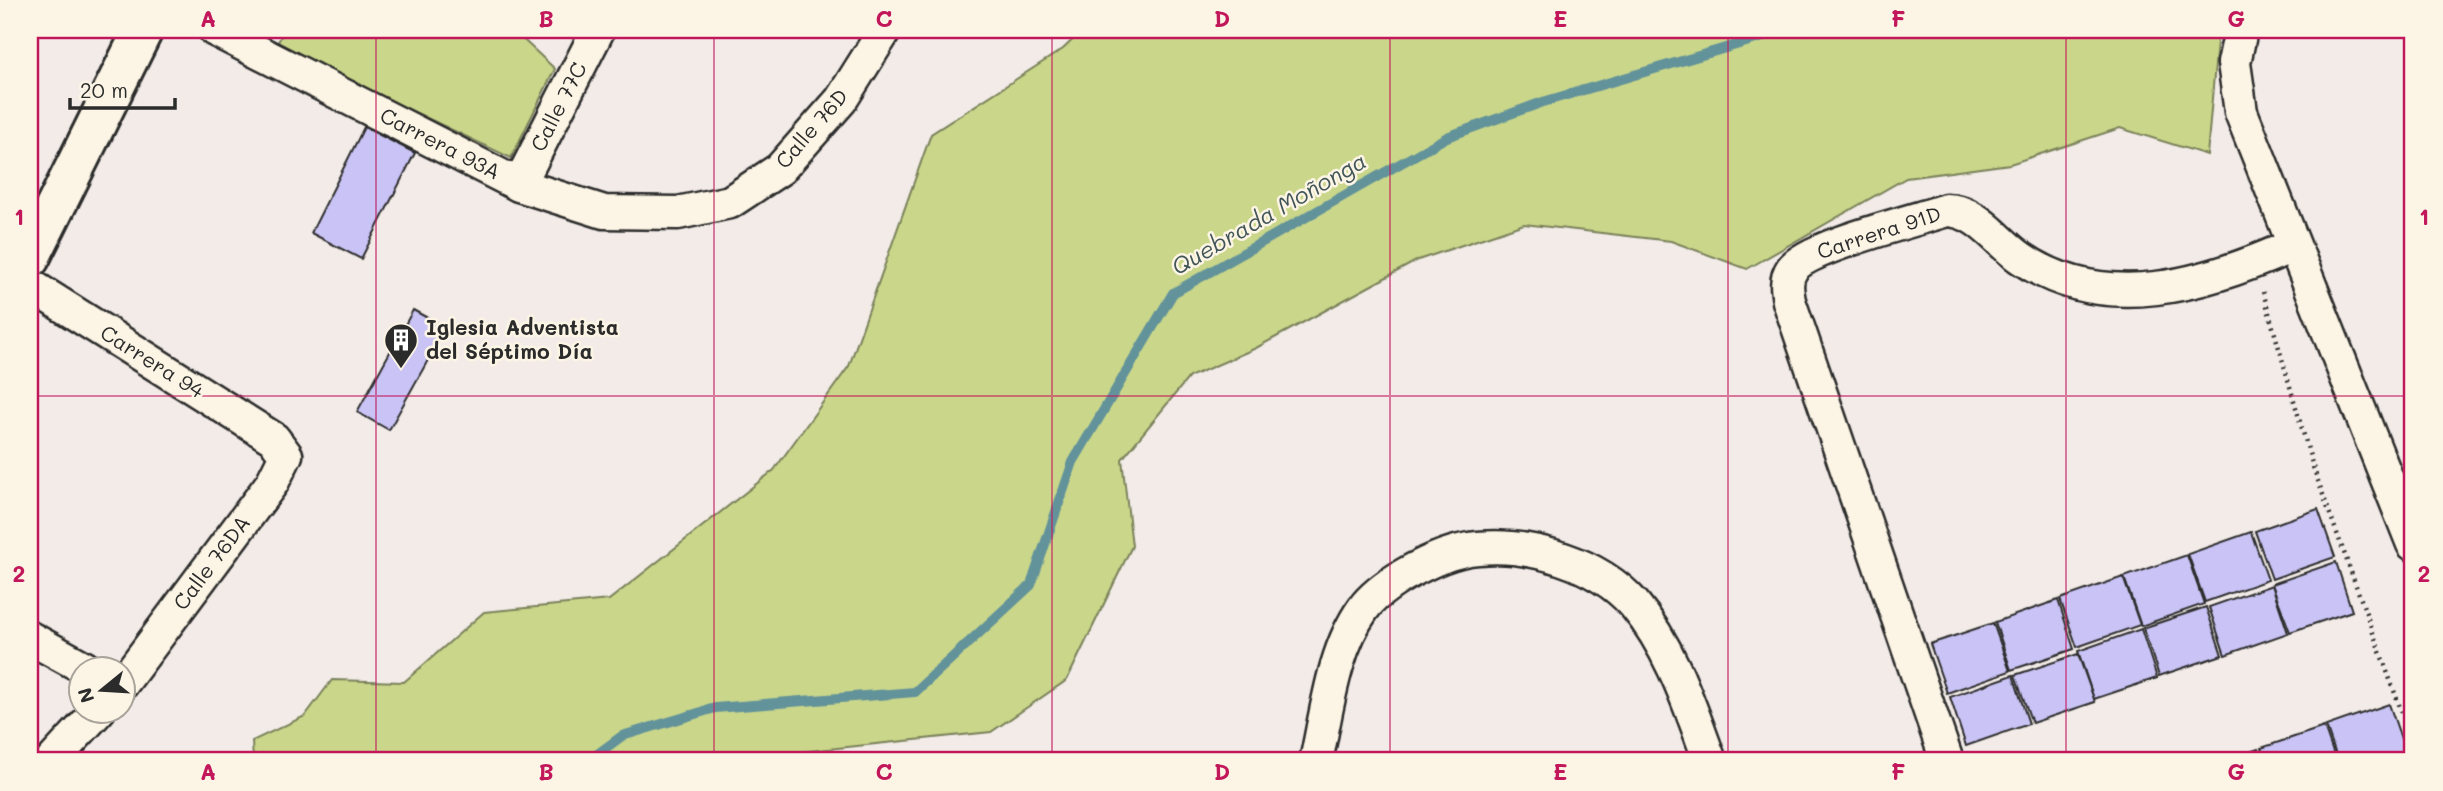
<svg xmlns="http://www.w3.org/2000/svg" width="2443" height="791" viewBox="0 0 2443 791" font-family="Mali,sans-serif">
  <rect width="100%" height="100%" fill="#f2ebe8"/>
  <filter id="ink" filterUnits="userSpaceOnUse"><feTurbulence type="fractalNoise" baseFrequency=".0143" numOctaves="2"/><feDisplacementMap in="SourceGraphic" scale="14" xChannelSelector="R" yChannelSelector="G"/><feConvolveMatrix kernelMatrix="1 2 1 2 8 2 1 2 1" color-interpolation-filters="sRGB"/></filter>
  <g filter="url(#ink)">
    <g fill="#cad78a" stroke="#7a815a" stroke-width="2">
      <path d="M284,30H513L555,69L511,158L276,46Z"/>
      <path d="M1083,30H2218L2207,155L2120,128L2010,164L1906,178L1747,269L1671,241L1524,224L1418,260L1256,348L1189,377L1122,459L1132,546L1067,680L991,732L780,754L761,761H253L252,741L305,716L332,680L404,682L484,612L609,600L774,470L849,366L931,134L1063,49Z"/>
    </g>
    <g fill="none" stroke-linecap="round" stroke-linejoin="round">
      <path stroke="#62929a" stroke-width="10" d="M588,761L622,736L715,708L915,692L1031,585L1073,462L1173,293L1447,137L1543,102L1773,34L1807,30"/>
    </g>
    <g fill="#cac4f6" stroke="#2b2b2b" stroke-width="2">
      <path d="M364,127L415,153L361,259L311,233Z"/>
      <path d="M413,310L446,328L389,430L357,412Z"/>
      <path d="M2318,509L2335,557L2272,579L2255,531Z"/>
      <path d="M2251,532L2268,580L2205,602L2188,554Z"/>
      <path d="M2187,555L2204,604L2141,626L2124,577Z"/>
      <path d="M2336,562L2352,611L2290,632L2272,584Z"/>
      <path d="M2123,577L2140,625L2077,647L2060,599Z"/>
      <path d="M2272,585L2288,633L2225,655L2209,607Z"/>
      <path d="M2058,600L2074,649L2011,670L1995,622Z"/>
      <path d="M2206,607L2222,655L2159,676L2143,628Z"/>
      <path d="M1993,623L2010,671L1947,693L1930,644Z"/>
      <path d="M2141,629L2157,678L2094,699L2078,651Z"/>
      <path d="M2078,654L2095,702L2032,723L2015,675Z"/>
      <path d="M2013,675L2029,724L1966,746L1950,697Z"/>
      <path d="M2389,704L2406,753L2382,761H2338L2326,726Z"/>
      <path d="M2324,727L2336,761H2266L2261,748Z"/>
      <path d="M2258,749L2262,761H2223Z"/>
      <path d="M2406,756L2408,761H2391Z"/>
    </g>
    <g fill="none" stroke-linecap="round" stroke-linejoin="round">
      <g stroke="#2b2b2b" stroke-width="37">
        <g id="minor">
          <path d="M215,30L519,185L604,212L678,213L730,202L780,169L841,100L885,30"/>
          <path d="M2241,30L2234,63L2241,112L2413,544"/>
          <path d="M519,185L598,30"/>
          <path d="M30,285L274,439L286,455L272,483L122,684"/>
          <path d="M30,638L85,668"/>
          <path d="M52,761L99,710"/>
          <path d="M1316,761C1327,712 1333,651 1363,609C1373,595 1389,584 1404,575C1425,563 1453,550 1478,548C1531,543 1598,563 1634,604C1672,649 1690,707 1710,761"/>
          <path d="M1947,761L1789,301C1787,290 1785,279 1792,269C1809,246 1914,221 1946,210C1978,210 1997,242 2021,258C2105,316 2207,284 2292,246"/>
        </g>
      </g>
      <g stroke="#2b2b2b" stroke-width="44">
        <path id="tertiary" d="M30,258L143,30"/>
      </g>
      <path stroke="#2b2b2b" stroke-width="4.5" stroke-dasharray="2 5" stroke-linecap="butt" d="M2263,292L2313,467L2413,743"/>
      <use href="#minor" stroke="#fcf5e5" stroke-width="32"/>
      <use href="#tertiary" stroke="#fcf5e5" stroke-width="38"/>
    </g>
  </g>
  <path fill="none" stroke="#c2185b" stroke-width="2" stroke-opacity="0.55" d="M376,30V761M714,30V761M1052,30V761M1390,30V761M1728,30V761M2066,30V761M30,396H2413"/>
  <defs>
    <g id="building-pin" transform="scale(1.75)"><path d="M0 17L-7.5 6A9.5 9.5 0 1 1 7.5 6Z" fill="#2b2b2b" stroke="#fcf5e5"/><path d="M-4-6H4V6H1V3H-1V6H-4ZM-2.5-4.3h1.7v1.8h-1.7ZM.8-4.3h1.7v1.8H.8ZM-2.5-1h1.7V.8h-1.7ZM.8-1h1.7V.8H.8Z" fill="#fff"/></g>
  </defs>
  <g fill-rule="evenodd">
    <use href="#building-pin" x="401" y="340"/>
  </g>
  <g text-anchor="middle" stroke-width="5" stroke-linejoin="round" paint-order="stroke">
    <g font-size="21" fill="#2b2b2b" stroke="#fcf5e5">
      <text transform="translate(559 107) rotate(-63)" y="7">Calle 77C</text>
      <text transform="translate(812 129) rotate(-49)" y="7">Calle 76D</text>
      <text transform="translate(440 144) rotate(27)" y="7">Carrera 93A</text>
      <text transform="translate(1879 233) rotate(-18)" y="7">Carrera 91D</text>
      <text transform="translate(152 362) rotate(32)" y="7">Carrera 94</text>
      <text transform="translate(212 563) rotate(-53)" y="7">Calle 76DA</text>
    </g>
    <g font-size="21" font-weight="bold" fill="#2b2b2b" stroke="#fcf5e5" text-anchor="start">
      <text x="426" y="335">Iglesia Adventista<tspan x="426" dy="24">del Séptimo Día</tspan></text>
    </g>
    <g font-size="23" font-style="italic" fill="#425659" stroke="#fcf5e5">
      <text transform="translate(1269 214) rotate(-30)" y="8">Quebrada Moñonga</text>
    </g>
  </g>
  <rect width="2443" height="791" fill="none" stroke="#fcf5e5" stroke-width="77"/>
  <g transform="translate(102 690) rotate(252)"><circle r="33" fill="#fcf5e5" stroke="#a8a49b" stroke-width="2"/>
  <path d="M0-5L12 26L0 18L-12 26Z" fill="#2b2b2b"/>
  <text y="-10" font-size="19" font-weight="bold" text-anchor="middle" fill="#2b2b2b">N</text>
  </g>
  <path d="M70 98v10h105v-10" fill="none" stroke="#2b2b2b" stroke-width="3.5"/>
  <text x="80" y="98" font-size="21" fill="#2b2b2b" stroke="#fcf5e5" stroke-width="5" paint-order="stroke">20 m</text>
  <rect x="38" y="38" width="2366" height="714" fill="none" stroke="#c2185b" stroke-width="2.5"/>
  <g font-size="23" text-anchor="middle" font-weight="bold" fill="#c2185b">
    <text x="208" y="27">A</text>
    <text x="546" y="27">B</text>
    <text x="884" y="27">C</text>
    <text x="1222" y="27">D</text>
    <text x="1560" y="27">E</text>
    <text x="1898" y="27">F</text>
    <text x="2236" y="27">G</text>
    <text x="19" y="225">1</text>
    <text x="2424" y="225">1</text>
    <text x="19" y="582">2</text>
    <text x="2424" y="582">2</text>
    <text x="208" y="780">A</text>
    <text x="546" y="780">B</text>
    <text x="884" y="780">C</text>
    <text x="1222" y="780">D</text>
    <text x="1560" y="780">E</text>
    <text x="1898" y="780">F</text>
    <text x="2236" y="780">G</text>
  </g>
</svg>
